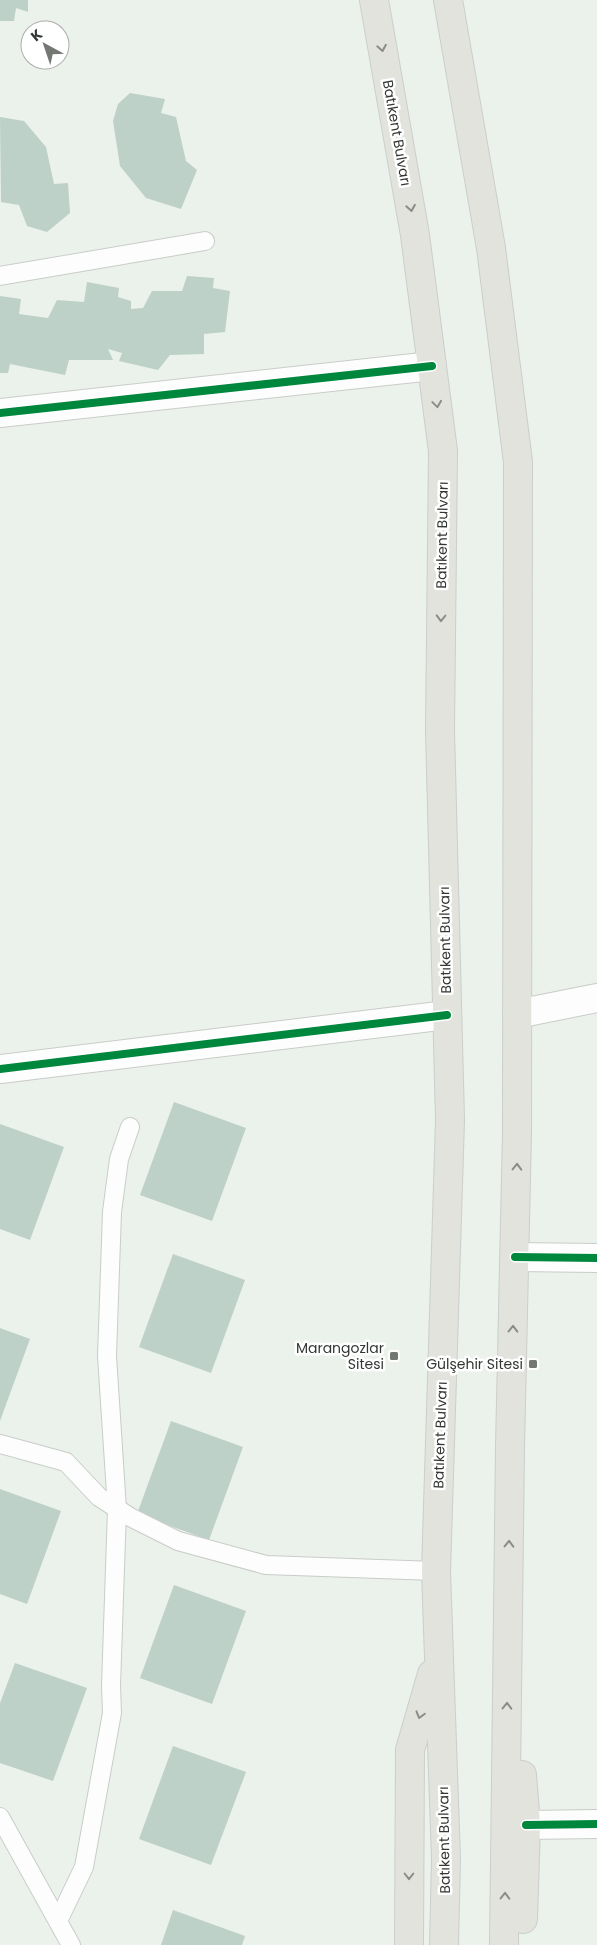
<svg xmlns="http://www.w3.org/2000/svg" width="597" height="1945" viewBox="0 0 597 1945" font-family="Poppins,sans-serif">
  <rect width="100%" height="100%" fill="#ebf1eb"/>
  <g fill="#bdd1c9">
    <path d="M0,0H28V12L16,8L14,21H0Z"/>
    <path d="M130,93L165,99L161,113L176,117L186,161L197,170L181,209L146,198L120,166L113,121L118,104Z"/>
    <path d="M0,117L24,121L46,147L54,184L68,183L70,213L47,232L27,226L19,205L1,202Z"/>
    <path d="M187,276L214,278L213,288L230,291L225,332L204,334V354L170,355L158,370L119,361L122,353L108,349L113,360H69L65,375L10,364L8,373H0V296L21,299L19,314L48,318L57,300L84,302L87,282L119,288L118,297L131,301V309L143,308L152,291H182Z"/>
    <path d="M174,1102L246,1128L212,1221L140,1195Z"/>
    <path d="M0,1124L64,1147L30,1240L0,1229Z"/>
    <path d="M173,1254L245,1280L211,1373L139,1347Z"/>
    <path d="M0,1328L30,1339L0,1421Z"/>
    <path d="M171,1421L243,1447L209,1540L137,1514Z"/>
    <path d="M0,1489L61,1511L27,1604L0,1594Z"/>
    <path d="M174,1585L246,1611L212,1704L140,1678Z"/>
    <path d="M15,1663L87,1688L53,1781L0,1763V1703Z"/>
    <path d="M173,1746L246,1772L211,1865L139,1839Z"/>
    <path d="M173,1910L245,1936L242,1945H161Z"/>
  </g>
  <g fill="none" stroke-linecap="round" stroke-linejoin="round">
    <g stroke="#c9cdc9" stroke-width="20">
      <g id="lane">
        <path d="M0,276L205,241"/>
        <path d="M0,1444L66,1462L99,1497L130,1517L178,1541L266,1565L436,1571"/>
        <path d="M0,1817L71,1945"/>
        <path d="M58,1921L84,1867L112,1713L111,1686L117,1509L107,1356L112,1212L119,1159L130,1127"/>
      </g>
    </g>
    <g stroke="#c9cdc9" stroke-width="30">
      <g id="street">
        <path d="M0,413L432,366"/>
        <path d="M517,1014L597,998"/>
        <path d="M0,1069L447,1015"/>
        <path d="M515,1257L597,1258"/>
        <path d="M526,1825L597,1824"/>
      </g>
    </g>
    <g stroke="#cbcecb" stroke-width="30">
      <g id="primary">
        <path d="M374,0L415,235L443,451L440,730L450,1120L436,1571L446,1859L444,1945"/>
        <path d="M448,0L491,248L518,462L517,1132L510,1447L504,1945"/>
        <path d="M522,1775L526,1825L523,1919"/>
        <path d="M409,1945L410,1750L432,1674"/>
      </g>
    </g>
    <use href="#lane" stroke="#fcfdfc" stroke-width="18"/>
    <use href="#street" stroke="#fcfdfc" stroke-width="28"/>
    <use href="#primary" stroke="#e2e3dd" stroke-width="28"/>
    <g stroke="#fff" stroke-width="11">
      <g id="cycleway">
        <path d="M0,413L432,366"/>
        <path d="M0,1069L447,1015"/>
        <path d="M515,1257L597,1258"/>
        <path d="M526,1825L597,1824"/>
      </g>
    </g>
    <use href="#cycleway" stroke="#00873e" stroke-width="8"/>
  </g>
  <defs><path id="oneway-chevron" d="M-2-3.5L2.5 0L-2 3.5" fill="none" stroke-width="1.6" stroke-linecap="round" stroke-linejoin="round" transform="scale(1.25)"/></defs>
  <g stroke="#8a8d88">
    <use href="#oneway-chevron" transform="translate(382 48) rotate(80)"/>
    <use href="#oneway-chevron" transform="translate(411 208) rotate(80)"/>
    <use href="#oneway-chevron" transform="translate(437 404) rotate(82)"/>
    <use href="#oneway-chevron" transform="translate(441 618) rotate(91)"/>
    <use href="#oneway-chevron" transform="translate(517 1167) rotate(-89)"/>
    <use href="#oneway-chevron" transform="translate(513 1329) rotate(-89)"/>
    <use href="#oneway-chevron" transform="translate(509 1544) rotate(-89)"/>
    <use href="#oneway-chevron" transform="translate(507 1706) rotate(-89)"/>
    <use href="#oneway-chevron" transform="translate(420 1715) rotate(106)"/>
    <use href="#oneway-chevron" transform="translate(409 1876) rotate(90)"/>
    <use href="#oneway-chevron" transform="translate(505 1896) rotate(-89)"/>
  </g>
  <g fill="#737873" stroke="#fff" stroke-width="2">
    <rect x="389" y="1351" width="10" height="10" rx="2.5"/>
    <rect x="528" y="1359" width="10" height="10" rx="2.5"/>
  </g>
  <g text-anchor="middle" stroke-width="5" stroke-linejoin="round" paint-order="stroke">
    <g font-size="14" fill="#333733" stroke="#fff">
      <text transform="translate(397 133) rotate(80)" y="5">Batıkent Bulvarı</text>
      <text transform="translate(442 535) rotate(-89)" y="5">Batıkent Bulvarı</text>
      <text transform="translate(445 940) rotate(-91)" y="5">Batıkent Bulvarı</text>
      <text transform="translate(440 1435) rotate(-88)" y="5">Batıkent Bulvarı</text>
      <text transform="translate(444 1840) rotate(-91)" y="5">Batıkent Bulvarı</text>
    </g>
    <g font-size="14" fill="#333733" stroke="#fff" text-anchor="end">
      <text x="384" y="1353">Marangozlar<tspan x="384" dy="16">Sitesi</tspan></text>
      <text x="523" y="1369">Gülşehir Sitesi</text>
    </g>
  </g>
  <g transform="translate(45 45) rotate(320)"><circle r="24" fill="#ffffff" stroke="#adafad"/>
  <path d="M0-4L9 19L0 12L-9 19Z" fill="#737873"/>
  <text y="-8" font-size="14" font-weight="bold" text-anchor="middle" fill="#333733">K</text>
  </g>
</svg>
